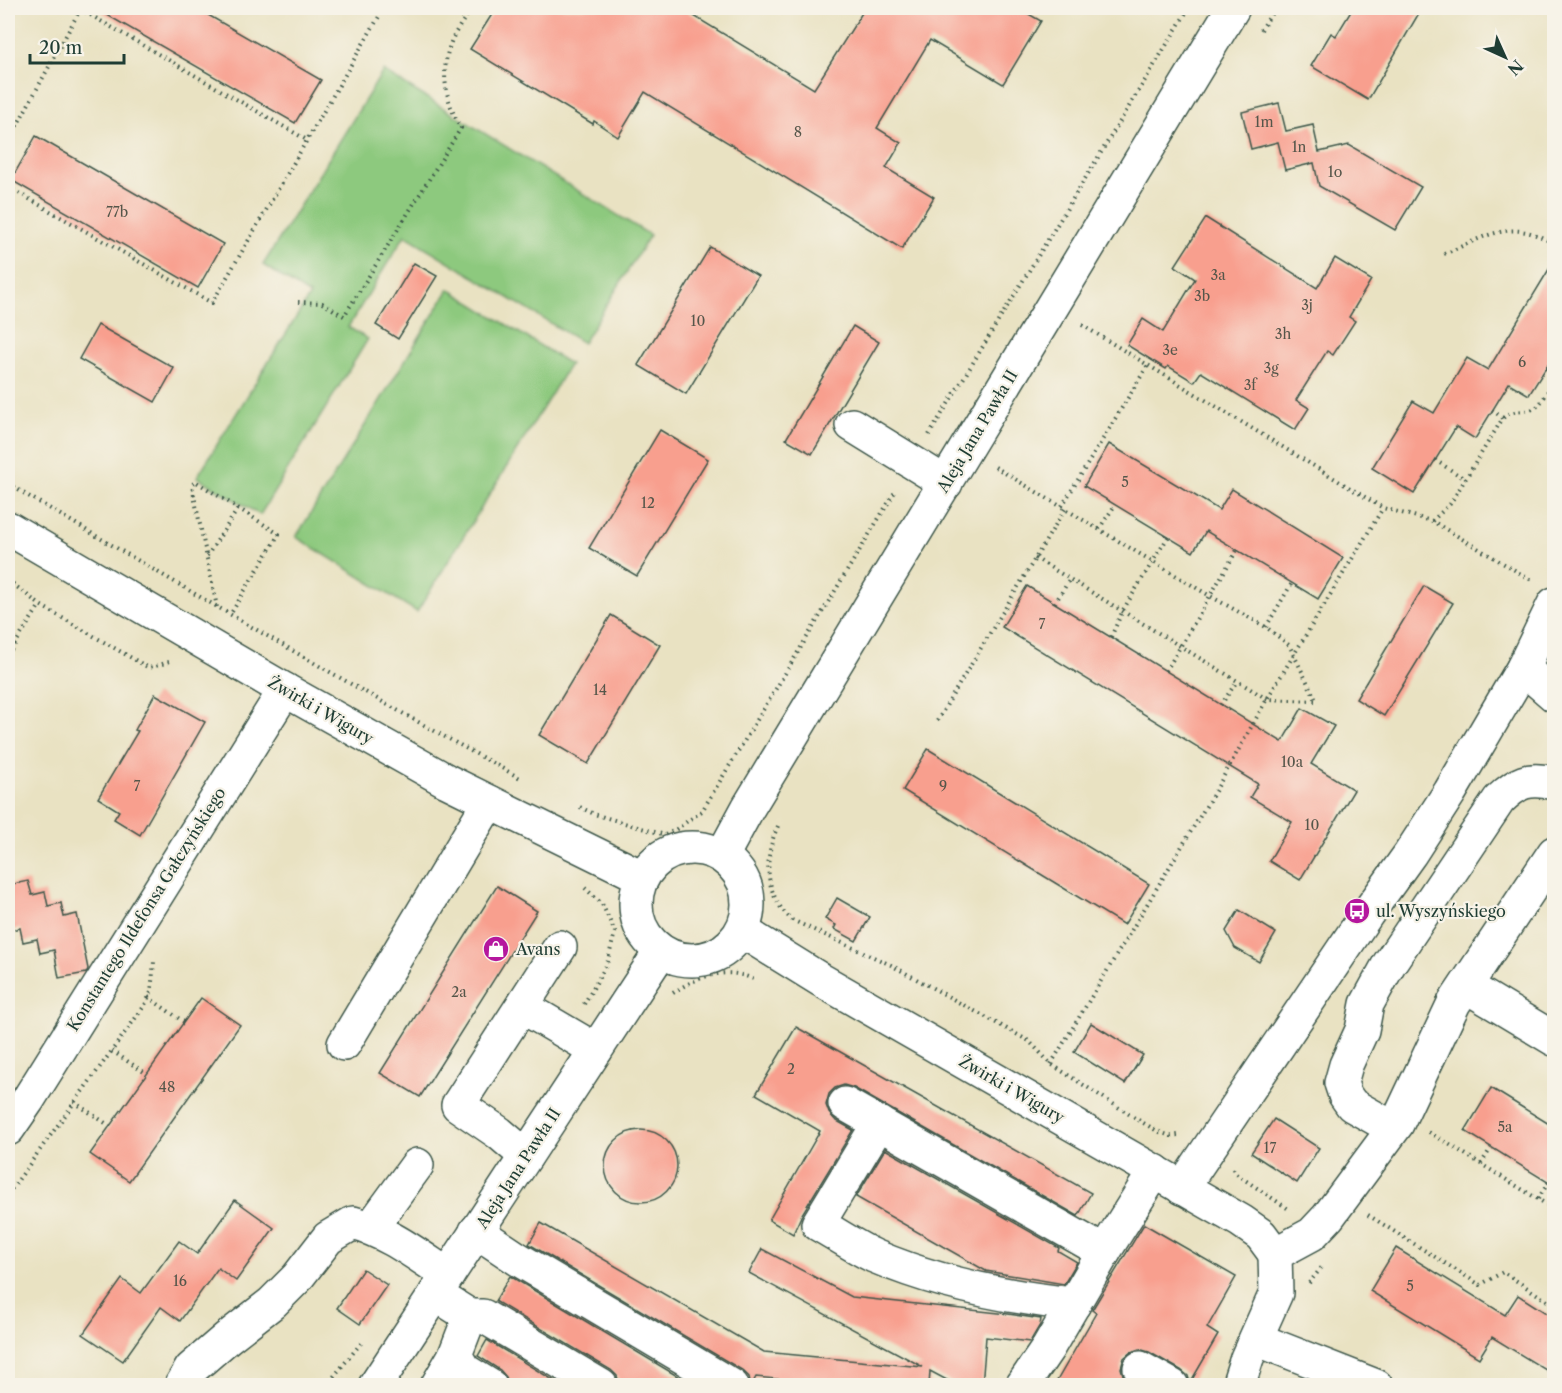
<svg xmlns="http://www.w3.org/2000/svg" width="1562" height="1393" viewBox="0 0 1562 1393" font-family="'Libre Caslon Text',serif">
  <rect width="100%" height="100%" fill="#f7f3e8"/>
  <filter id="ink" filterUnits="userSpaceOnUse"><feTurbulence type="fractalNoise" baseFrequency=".0167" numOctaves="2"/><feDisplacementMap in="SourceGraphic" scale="12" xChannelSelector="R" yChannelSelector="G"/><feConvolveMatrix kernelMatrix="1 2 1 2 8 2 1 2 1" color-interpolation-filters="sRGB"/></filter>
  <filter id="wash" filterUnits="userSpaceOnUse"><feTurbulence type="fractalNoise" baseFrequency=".008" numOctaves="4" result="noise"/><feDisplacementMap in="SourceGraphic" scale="24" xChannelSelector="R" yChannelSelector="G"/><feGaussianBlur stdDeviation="1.35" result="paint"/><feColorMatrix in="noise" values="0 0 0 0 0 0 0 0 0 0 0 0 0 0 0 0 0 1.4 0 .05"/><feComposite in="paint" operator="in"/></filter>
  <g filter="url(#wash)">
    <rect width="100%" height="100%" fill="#e9e2c2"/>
    <g fill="#8dc97e" stroke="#568359" stroke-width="1.5">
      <path d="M383,71L650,235L583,343L405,235L348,327L368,339L260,515L197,477L310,295L263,265Z"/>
      <path d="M449,289L570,364L417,612L296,537Z"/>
    </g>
    <g id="blocks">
      <g fill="#f89f8e">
        <path d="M95,8H196L321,80L295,123Z"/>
        <path d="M496,8H681L814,89L865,8H1018L1041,21L1003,84L930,40L877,128L901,143L886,168L934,197L902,249L645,92L618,137L594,121L593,124L470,49Z"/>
        <path d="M1353,8H1422L1368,100L1311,66L1331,33L1336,36Z"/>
        <path d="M1279,103L1286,131L1313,125L1319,152L1349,145L1421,187L1395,230L1319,186L1314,163L1285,170L1278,142L1251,149L1242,112Z"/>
        <path d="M36,136L223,244L198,288L11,180Z"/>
        <path d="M1206,218L1317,288L1335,258L1371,280L1349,317L1355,321L1333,355L1327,351L1296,400L1309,408L1295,430L1201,372L1194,382L1168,366L1166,369L1127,345L1143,319L1163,332L1195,279L1175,266Z"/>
        <path d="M710,247L758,276L686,394L638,365Z"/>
        <path d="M1554,261V355L1529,395L1509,383L1475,439L1456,427L1414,494L1372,468L1413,401L1434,413L1467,358L1488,370Z"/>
        <path d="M414,263L437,276L398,339L376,325Z"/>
        <path d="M98,325L174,368L155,402L79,359Z"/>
        <path d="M853,326L879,342L812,454L786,439Z"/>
        <path d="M660,430L708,459L637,576L589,548Z"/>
        <path d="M1109,444L1219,510L1232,489L1343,558L1318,599L1206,531L1193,552L1084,486Z"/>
        <path d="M1027,586L1282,742L1302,708L1334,726L1311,764L1354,790L1300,880L1269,861L1292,822L1250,797L1258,784L1002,627Z"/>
        <path d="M1424,586L1453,603L1384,716L1356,699Z"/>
        <path d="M611,615L660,645L588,764L539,735Z"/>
        <path d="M155,694L205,722L140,835L114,819L119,811L98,798L138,731L135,730Z"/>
        <path d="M928,749L1149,884L1124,925L903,790Z"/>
        <path d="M28,881L32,895L45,892L48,906L61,903L64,917L77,914L88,969L86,973L59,978L54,950L40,953L37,939L23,942L20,928L8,931V885Z"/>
        <path d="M497,886L537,911L420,1097L380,1073Z"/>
        <path d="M837,898L870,917L856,941L834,929L836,925L825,919Z"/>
        <path d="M1239,910L1276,933L1259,962L1235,948L1226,931Z"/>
        <path d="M201,998L240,1025L129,1181L90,1154Z"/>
        <path d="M1091,1023L1143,1055L1125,1084L1074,1052Z"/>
        <path d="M796,1027L1091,1193L1078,1216L854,1088L844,1085L835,1088L829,1094L826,1105L829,1113L835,1120L853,1130L802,1214L793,1234L769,1220L820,1131L756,1094Z"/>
        <path d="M1491,1088L1554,1127V1186L1465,1131Z"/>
        <path d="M1274,1119L1319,1148L1297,1183L1251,1153Z"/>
        <circle cx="641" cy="1166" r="36"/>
        <path d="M885,1149L1059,1248L1058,1251L1077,1262L1064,1284L986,1271L856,1197Z"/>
        <path d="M235,1200L274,1228L236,1281L218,1268L180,1321L161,1307L123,1361L83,1334L122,1279L141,1293L179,1241L197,1254Z"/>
        <path d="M541,1223L764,1352L923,1367L749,1273L762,1249L852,1297L1008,1314L1041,1319L1040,1325L1030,1342L986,1337L982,1386H958L930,1371L929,1386H847L756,1377L751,1386L749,1377L742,1370L529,1244Z"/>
        <path d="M1144,1224L1236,1277L1207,1328L1218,1335L1190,1383L1188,1376L1181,1370L1149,1352L1139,1349L1131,1352L1124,1358L1121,1368L1124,1378L1133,1386H1054L1096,1313L1092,1310Z"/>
        <path d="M1396,1248L1505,1315L1518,1295L1554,1318V1375L1492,1337L1479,1358L1370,1291Z"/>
        <path d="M363,1269L387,1285L360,1324L337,1308Z"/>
        <path d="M510,1276L694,1386H620L617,1376L611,1370L495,1301Z"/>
        <path d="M487,1340L563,1386H509L506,1377L500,1370L478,1356Z"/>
      </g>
    </g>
  </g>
  <g filter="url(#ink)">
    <use href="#blocks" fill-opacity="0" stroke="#3d5649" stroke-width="1.5"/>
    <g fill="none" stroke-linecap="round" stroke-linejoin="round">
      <g stroke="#3d5649" stroke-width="36">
        <g id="minor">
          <path d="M852,425L946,483"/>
          <path d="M8,528L285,690L447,781L642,877"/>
          <path d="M1523,668L1554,695"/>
          <circle cx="692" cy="904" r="56"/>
          <path d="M722,856L748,808L1233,8"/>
          <path d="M742,931L821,980L1241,1221L1261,1235L1275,1254"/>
          <path d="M1466,986L1554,1039"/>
          <path d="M523,1007L596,1050"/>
          <path d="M344,1044L489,802"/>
          <path d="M845,1104L1104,1252"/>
          <path d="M879,1123L818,1224C836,1234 855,1247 874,1256C937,1283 1006,1297 1074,1304"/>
          <path d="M1393,1128L1352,1105L1345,1095L1341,1083L1346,1065L1362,1030L1367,1004L1389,964L1499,800C1518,782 1527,777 1554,783"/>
          <path d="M8,1129L28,1100L285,690"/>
          <path d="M526,1156L499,1133L458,1105L560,947"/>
          <path d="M1182,1188L1367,914L1410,854L1450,792L1523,668L1554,604"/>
          <path d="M371,1228L417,1165"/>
          <path d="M476,1231L518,1259L732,1386"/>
          <path d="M435,1294L470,1316H483L601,1386"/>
          <path d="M470,1316L455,1355L464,1370L490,1386"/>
          <path d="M1256,1339L1376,1386"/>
          <path d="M1140,1368L1172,1386"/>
          <path d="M181,1386L191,1369L227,1338L272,1303L297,1278L328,1238L353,1223C388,1232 417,1255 448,1275"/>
          <path d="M375,1386L661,951"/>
          <path d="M437,1386L455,1355"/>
          <path d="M1022,1386L1048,1348L1104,1252L1155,1171"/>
          <path d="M1238,1386L1247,1358L1276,1293L1275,1254L1312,1234L1328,1217L1397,1124L1454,1003L1554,853"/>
        </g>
      </g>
      <g stroke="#3d5649" stroke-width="4" stroke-dasharray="1.5 4.5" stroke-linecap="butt">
        <path d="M80,9L307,140"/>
        <path d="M1261,30L1275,8"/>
        <path d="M8,142L81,8"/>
        <path d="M8,187L212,303L384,8"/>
        <path d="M1444,254C1487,236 1511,217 1554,244"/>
        <path d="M298,302L322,303L344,316L461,128C446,103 440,73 450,45C454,32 465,19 472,8"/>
        <path d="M1082,325L1383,508L1432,521L1533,581"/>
        <path d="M1546,368L1554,373"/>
        <path d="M1492,410L1503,418"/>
        <path d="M929,435L1189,8"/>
        <path d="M1435,460L1465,479"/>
        <path d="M995,467L1210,596L1266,627L1289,645L1317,702"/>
        <path d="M8,484C178,584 348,685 522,779"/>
        <path d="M1062,506L1148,365"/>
        <path d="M1432,521L1450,504L1503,418C1512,408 1524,414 1535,408C1543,403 1549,388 1554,379"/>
        <path d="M1099,529L1115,505"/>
        <path d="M207,556L238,509"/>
        <path d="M1035,558L1267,699L1317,701"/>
        <path d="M8,580L40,605L149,668L172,661"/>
        <path d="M1055,603L1070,579"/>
        <path d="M217,607L192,486L195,481L279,534L230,615"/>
        <path d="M1266,627L1292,583"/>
        <path d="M1111,637L1123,610L1168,537"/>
        <path d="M8,655L40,605"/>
        <path d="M1166,671L1237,550"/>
        <path d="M1221,705L1237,681"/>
        <path d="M937,721L1065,509"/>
        <path d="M580,807L594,814L665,835L675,830L702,811L896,490"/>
        <path d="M778,826C763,858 764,895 792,920L891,965L1029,1041L1051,1064L1135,1118L1157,1131L1171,1136L1178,1135"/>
        <path d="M673,993C696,977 726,966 753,979"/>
        <path d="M148,997L184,1022"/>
        <path d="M584,1004L607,964L615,932L602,904L585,888"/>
        <path d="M112,1051L147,1074"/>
        <path d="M1051,1064L1217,788L1267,699L1383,508"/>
        <path d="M74,1102L110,1126"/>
        <path d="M1429,1132L1554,1209"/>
        <path d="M1481,1164L1491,1148"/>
        <path d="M1233,1169L1236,1174L1290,1210"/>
        <path d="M8,1194L145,1005L151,992L154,962"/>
        <path d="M1538,1199L1548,1183"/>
        <path d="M1368,1215L1480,1285L1503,1272L1552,1304L1554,1300"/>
        <path d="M1309,1283L1322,1267"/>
        <path d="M326,1386L362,1342"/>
      </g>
      <use href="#minor" stroke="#fff" stroke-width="33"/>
    </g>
  </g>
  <defs>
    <g id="bus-disc" transform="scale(1.35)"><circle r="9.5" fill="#b5179e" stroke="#f7f3e8"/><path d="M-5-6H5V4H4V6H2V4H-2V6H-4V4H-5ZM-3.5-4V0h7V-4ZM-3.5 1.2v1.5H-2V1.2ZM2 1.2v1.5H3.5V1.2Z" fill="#fff"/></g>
    <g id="shop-disc" transform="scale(1.35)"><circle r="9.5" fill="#b5179e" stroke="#f7f3e8"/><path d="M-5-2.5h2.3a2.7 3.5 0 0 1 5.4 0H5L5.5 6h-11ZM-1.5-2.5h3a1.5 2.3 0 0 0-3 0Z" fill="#fff"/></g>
  </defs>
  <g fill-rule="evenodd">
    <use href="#bus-disc" x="1357" y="911"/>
    <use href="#shop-disc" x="496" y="949"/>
  </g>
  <g text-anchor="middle" stroke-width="4.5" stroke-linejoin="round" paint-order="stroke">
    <g font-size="14" fill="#55564a">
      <text x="1264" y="127">1m</text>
      <text x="798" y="137">8</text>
      <text x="1299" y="152">1n</text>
      <text x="1335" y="177">1o</text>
      <text x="117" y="217">77b</text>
      <text x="1218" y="280">3a</text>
      <text x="1202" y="301">3b</text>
      <text x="1307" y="310">3j</text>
      <text x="698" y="326">10</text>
      <text x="1283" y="339">3h</text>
      <text x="1170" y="355">3e</text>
      <text x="1522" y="367">6</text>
      <text x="1271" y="373">3g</text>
      <text x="1250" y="390">3f</text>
      <text x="1125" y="487">5</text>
      <text x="648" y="508">12</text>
      <text x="1042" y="629">7</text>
      <text x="600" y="695">14</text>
      <text x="1292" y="767">10a</text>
      <text x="137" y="791">7</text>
      <text x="943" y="791">9</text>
      <text x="1312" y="830">10</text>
      <text x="459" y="997">2a</text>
      <text x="791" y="1074">2</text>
      <text x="167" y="1092">48</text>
      <text x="1505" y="1132">5a</text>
      <text x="1270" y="1153">17</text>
      <text x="180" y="1286">16</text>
      <text x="1410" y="1291">5</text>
    </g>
    <g font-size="16" fill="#1f3d34" stroke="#f7f3e8">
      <text transform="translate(977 431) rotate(-59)" y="6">Aleja Jana Pawła II</text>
      <text transform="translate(321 710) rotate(30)" y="6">Żwirki i Wigury</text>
      <text transform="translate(146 909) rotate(-58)" y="6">Konstantego Ildefonsa Gałczyńskiego</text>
      <text transform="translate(1012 1089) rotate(30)" y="6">Żwirki i Wigury</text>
      <text transform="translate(518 1168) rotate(-57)" y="6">Aleja Jana Pawła II</text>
    </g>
    <g font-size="16" fill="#1f3d34" stroke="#f7f3e8" text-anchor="start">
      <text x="1376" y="917">ul. Wyszyńskiego</text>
      <text x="516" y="955">Avans</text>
    </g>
  </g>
  <rect width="1562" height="1393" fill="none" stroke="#f7f3e8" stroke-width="30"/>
  <g transform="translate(1505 57) rotate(135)" stroke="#f7f3e8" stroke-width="4.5" paint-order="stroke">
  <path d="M0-4.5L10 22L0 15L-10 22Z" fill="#1f3d34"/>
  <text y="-9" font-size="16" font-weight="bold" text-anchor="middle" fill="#1f3d34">N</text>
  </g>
  <path d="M30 54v9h94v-9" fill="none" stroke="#1f3d34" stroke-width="3"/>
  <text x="39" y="54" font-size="18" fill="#1f3d34" stroke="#f7f3e8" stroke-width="4.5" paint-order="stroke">20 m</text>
</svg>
